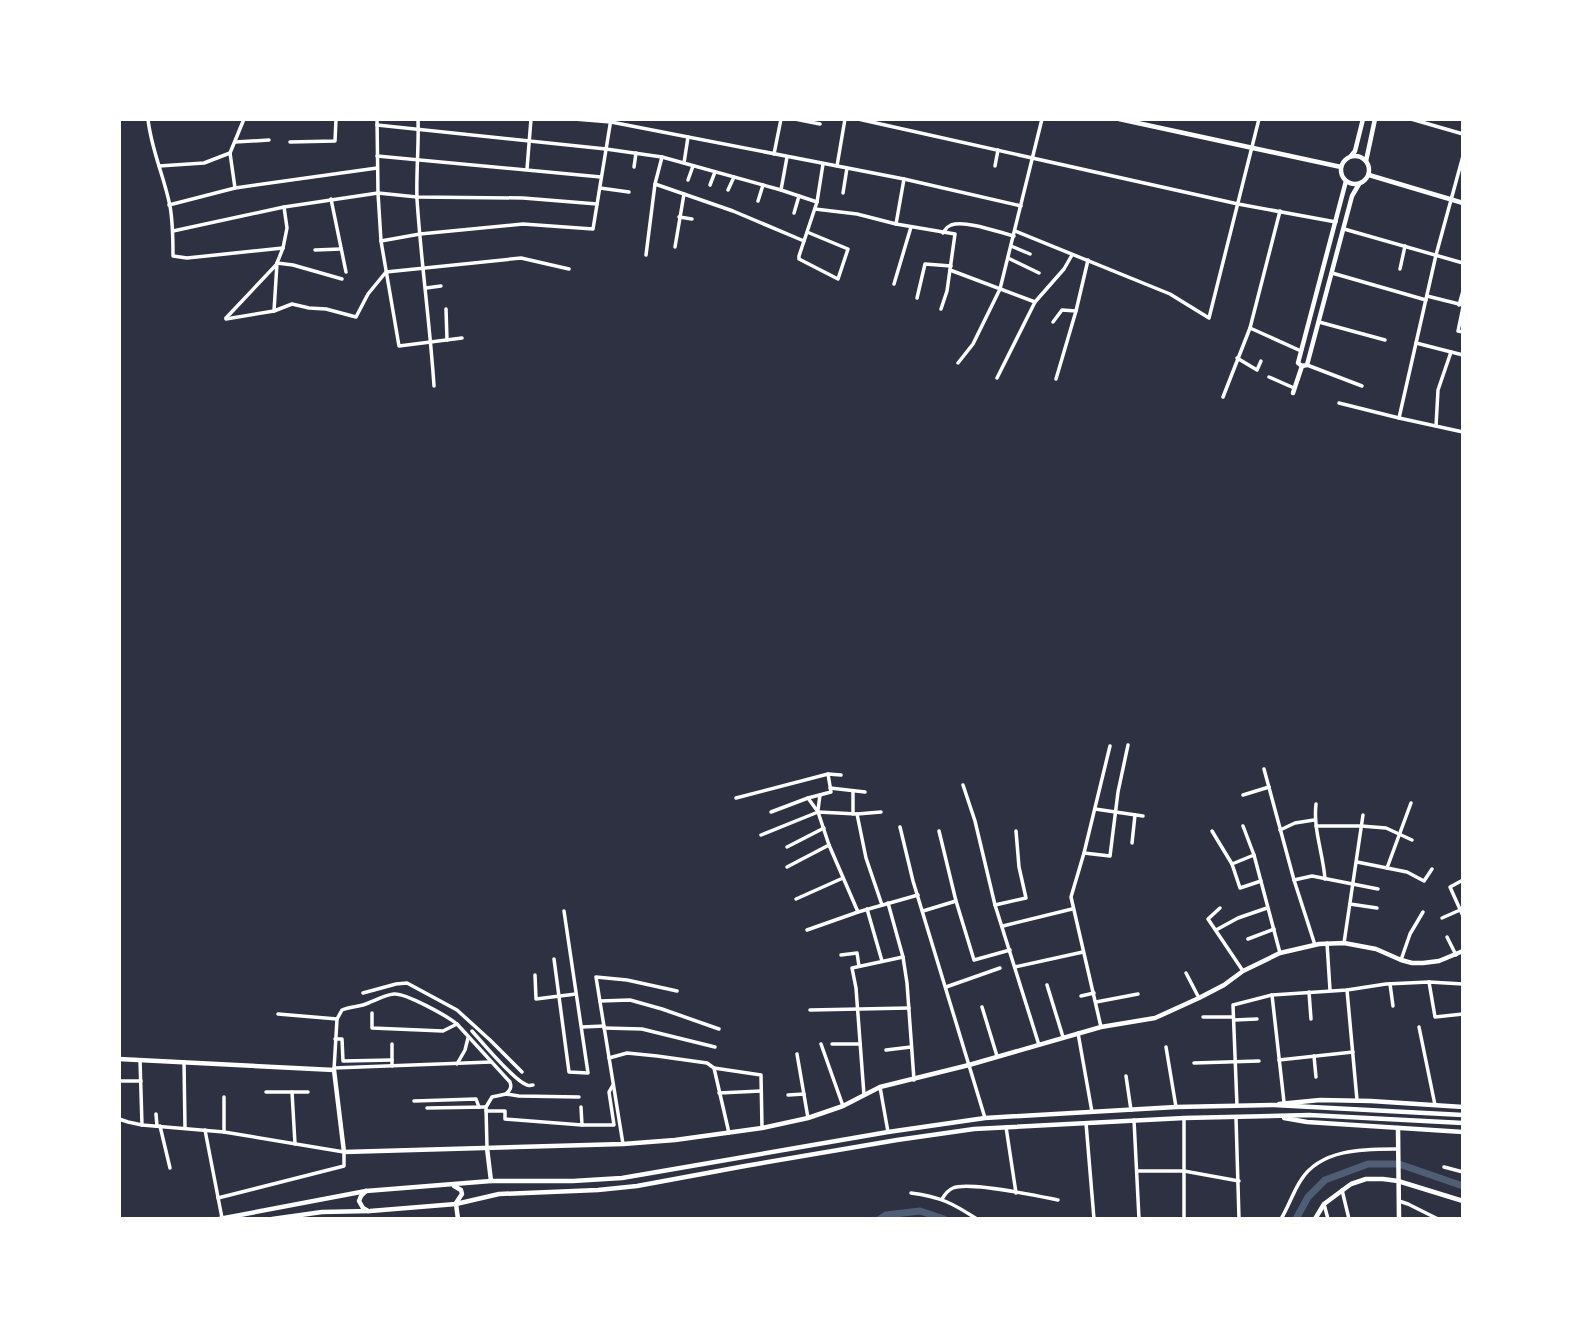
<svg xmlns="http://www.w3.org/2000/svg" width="1582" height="1338" viewBox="0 0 1582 1338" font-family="'Golos Text',sans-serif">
  <rect width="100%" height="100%" fill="#2d3142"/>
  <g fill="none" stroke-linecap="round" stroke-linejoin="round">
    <g stroke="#4f5d75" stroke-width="7">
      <path d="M880,1219L886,1215L920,1211L944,1219"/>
      <path d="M1296,1219L1308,1197L1325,1180L1368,1164H1399L1463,1186"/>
    </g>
    <g stroke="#fff" stroke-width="3.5">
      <path d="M148,119C151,149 164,176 170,206C173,223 173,239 173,256L187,258L283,248"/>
      <path d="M377,119L378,193L381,241L399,346L462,338"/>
      <path d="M418,119C419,146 416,173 417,199C421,262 430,324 434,386"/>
      <path d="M574,119L611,122L904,179L1021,206"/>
      <path d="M795,119L820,124"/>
      <path d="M858,119L1238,204L1336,222"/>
      <path d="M1411,119L1463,134"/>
      <path d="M377,125L606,149L662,157L781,190L817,202"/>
      <path d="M235,142L269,140"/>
      <path d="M290,142L335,141L336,119"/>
      <path d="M230,153L235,188"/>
      <path d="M774,154L781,119"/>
      <path d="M377,156L601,177"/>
      <path d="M684,163L688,137"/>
      <path d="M159,166L204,163L230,153L244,119"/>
      <path d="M837,166L845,119"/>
      <path d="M995,166L998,150"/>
      <path d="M634,167L636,153"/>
      <path d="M527,169L531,119"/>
      <path d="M688,180L693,166"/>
      <path d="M655,184L733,211L804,241"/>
      <path d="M710,185L715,172"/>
      <path d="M600,188L629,192"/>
      <path d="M728,190L734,177"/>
      <path d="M781,190L787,157"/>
      <path d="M843,193L847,168"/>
      <path d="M331,199L346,272"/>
      <path d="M758,201L763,185"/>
      <path d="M169,205L235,188L377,168"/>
      <path d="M815,209L857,214L896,224L955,234L947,291L941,309"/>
      <path d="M794,213L799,196"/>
      <path d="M679,217L692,219"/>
      <path d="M896,224L904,179"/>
      <path d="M1344,229L1463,263"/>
      <path d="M173,231L284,207L378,193L417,197L523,198L597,204"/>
      <path d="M1015,231L1170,294L1209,318L1259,119"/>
      <path d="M807,232L848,249L838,279L799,259V256L817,202L823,164"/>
      <path d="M943,233C946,229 946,227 951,225C966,220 998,232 1014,236"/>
      <path d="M381,241L420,234L523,224L593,229L611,119"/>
      <path d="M1011,246L1030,254"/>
      <path d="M675,247L684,194"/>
      <path d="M315,250L341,249"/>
      <path d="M646,255L655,184L662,157"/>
      <path d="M1008,258L1039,273"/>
      <path d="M277,263L293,265L342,279"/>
      <path d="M1400,269L1405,246"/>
      <path d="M950,270L1035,302"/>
      <path d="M1332,273L1426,300"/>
      <path d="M894,284L911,227"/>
      <path d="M426,288L441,286"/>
      <path d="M1427,296L1463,305"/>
      <path d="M917,298L925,264L951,266"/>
      <path d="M1459,305L1463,291"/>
      <path d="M1463,307L1458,331L1463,332"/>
      <path d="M446,309L447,340"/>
      <path d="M274,311L277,263L283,248L287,228L284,207"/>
      <path d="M226,318L276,265"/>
      <path d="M226,319L274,311L292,304L309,308L326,309L356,317L368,294L386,272L521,258L569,269"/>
      <path d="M1053,322L1062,310L1076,311"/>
      <path d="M1319,322L1385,340"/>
      <path d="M1250,328L1301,351"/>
      <path d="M1416,343L1463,355"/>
      <path d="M1237,358L1257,370L1261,361"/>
      <path d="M958,363L973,344L1000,289L1042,119"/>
      <path d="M1307,365L1362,386"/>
      <path d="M1269,377L1294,388"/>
      <path d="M997,378L1035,302L1064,269L1072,255"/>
      <path d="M1056,379L1076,311L1088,260"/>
      <path d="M1223,397L1250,328L1280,211"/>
      <path d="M1339,403L1399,418L1463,432"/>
      <path d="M1399,418L1436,255L1463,156"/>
      <path d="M1436,426L1438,390L1451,352"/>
      <path d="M1264,769L1294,880L1315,945"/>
      <path d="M963,785L975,821L995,905L1039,1045"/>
      <path d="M830,788L865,792"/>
      <path d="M1243,795L1269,787"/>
      <path d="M736,798L828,774L841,775"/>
      <path d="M808,798L818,812L829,845L858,912"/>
      <path d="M1316,804C1313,829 1323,853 1325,879"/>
      <path d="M1095,809L1143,816"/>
      <path d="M818,810L820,795"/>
      <path d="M771,812L808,798L831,792L828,774"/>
      <path d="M853,814V792"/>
      <path d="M857,814L866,858L882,905"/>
      <path d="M1243,826L1254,855L1280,953"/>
      <path d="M1316,826H1361L1386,828L1412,840"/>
      <path d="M900,827L913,881L985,1118"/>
      <path d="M1280,830L1295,823L1314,820"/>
      <path d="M939,831L956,901L974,960L1010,950"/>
      <path d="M1212,831L1232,864L1240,888L1261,881"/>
      <path d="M761,835L818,812L857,814L881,812"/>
      <path d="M1132,843L1135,815"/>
      <path d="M787,847L824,828"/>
      <path d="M1084,853L1110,856L1118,792L1128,745"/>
      <path d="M1357,862L1407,872L1424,881L1432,869"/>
      <path d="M1232,864L1254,855"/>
      <path d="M787,867L829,845"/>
      <path d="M1387,868L1411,803"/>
      <path d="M1294,880L1312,876L1378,889"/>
      <path d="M1463,880L1450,887L1463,916"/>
      <path d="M796,899L843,878"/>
      <path d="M888,903L903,957L907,983L914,1080"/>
      <path d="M1350,904L1377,908"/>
      <path d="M995,905L1026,898L1019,867L1016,831"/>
      <path d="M1220,908L1208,919L1243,971"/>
      <path d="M867,909L882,961"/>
      <path d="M923,911L956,901"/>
      <path d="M1442,918L1460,910"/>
      <path d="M1003,926L1072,909"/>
      <path d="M807,930L858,912L918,895"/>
      <path d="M1216,930L1238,918L1267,908"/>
      <path d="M1447,937L1456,955"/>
      <path d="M1248,939L1274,929"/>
      <path d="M1327,943L1330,990"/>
      <path d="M1344,943L1363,815"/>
      <path d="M841,955L857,953L859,966"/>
      <path d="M554,959L569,1072L588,1073L564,911"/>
      <path d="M1401,960L1410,934L1423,912"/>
      <path d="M1015,967L1083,952"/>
      <path d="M1186,973L1199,998"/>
      <path d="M535,975L536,999L576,994"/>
      <path d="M1429,982L1435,1017L1463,1014"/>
      <path d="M1390,984L1393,1006"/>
      <path d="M1047,985L1063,1037"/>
      <path d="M946,987L1000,968"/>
      <path d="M1347,990L1357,1100"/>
      <path d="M1309,992L1311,1019"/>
      <path d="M363,993L396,984L407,983L457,1010L490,1040L522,1072"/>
      <path d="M1272,995L1284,1102"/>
      <path d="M1081,996L1094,993"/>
      <path d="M600,1001L630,1000L662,1009L719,1029"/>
      <path d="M1096,1002L1138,994"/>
      <path d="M982,1007L997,1056"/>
      <path d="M810,1010L909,1008"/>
      <path d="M372,1013V1028L443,1031L457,1024"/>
      <path d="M278,1014L337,1019"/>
      <path d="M1203,1017H1233"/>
      <path d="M1234,1020L1257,1019"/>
      <path d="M582,1027L604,1026"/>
      <path d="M1101,1027L1071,897L1084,853L1110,746"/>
      <path d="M1419,1027L1435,1105"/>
      <path d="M604,1028L642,1029L715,1047"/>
      <path d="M472,1031C482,1042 514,1081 527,1085C529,1086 531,1085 533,1085"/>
      <path d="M1078,1033L1092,1112"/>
      <path d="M335,1039H342L343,1061L392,1060"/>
      <path d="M392,1044V1066"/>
      <path d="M821,1044L843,1106"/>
      <path d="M832,1044H860"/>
      <path d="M1166,1047L1176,1107"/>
      <path d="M886,1050L911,1047"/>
      <path d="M797,1054L808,1118"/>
      <path d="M1314,1056L1316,1077"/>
      <path d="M609,1058L627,1053L657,1056L707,1063L714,1068L761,1075L762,1128"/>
      <path d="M140,1060L142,1125"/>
      <path d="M1279,1060L1353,1052"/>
      <path d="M184,1062L185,1128"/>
      <path d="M1194,1063L1259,1061"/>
      <path d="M457,1064L465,1050L468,1038"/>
      <path d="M334,1068L491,1062"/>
      <path d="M714,1068L729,1133"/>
      <path d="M334,1070L337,1019L342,1010C349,1007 356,1007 363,1005C373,1002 383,995 394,994C406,993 447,1016 457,1024L510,1082C512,1088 510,1090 506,1094"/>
      <path d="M1126,1076L1131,1110"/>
      <path d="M119,1081H141"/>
      <path d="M880,1087L888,1132"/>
      <path d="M266,1092H308"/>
      <path d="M292,1092L295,1144"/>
      <path d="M719,1093L761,1091"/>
      <path d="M788,1095L804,1094"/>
      <path d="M864,1095L856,988L852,968L903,957"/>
      <path d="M224,1097V1132"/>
      <path d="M414,1101L476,1099L479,1107"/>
      <path d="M1237,1106L1233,1005L1272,995L1347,990L1386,984L1429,982L1463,984"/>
      <path d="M427,1108L486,1107"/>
      <path d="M486,1111H505V1119L582,1125L581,1107"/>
      <path d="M156,1114L157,1126"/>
      <path d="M1184,1118V1219"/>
      <path d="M1236,1118L1239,1219"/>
      <path d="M119,1119L128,1122L142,1125L224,1132L344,1152V1166L218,1198"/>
      <path d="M1134,1120L1139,1219"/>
      <path d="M1086,1123L1094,1219"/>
      <path d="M582,1125H614L609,1092L613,1085"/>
      <path d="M160,1126L170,1168"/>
      <path d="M1006,1127L1016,1193"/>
      <path d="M205,1130L222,1218"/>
      <path d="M623,1144L596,977L627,980L677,991"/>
      <path d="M487,1148L486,1107L492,1097L506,1094L519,1096L579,1097"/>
      <path d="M1444,1167L1463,1172"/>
      <path d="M1137,1171H1184L1239,1181"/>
      <path d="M1342,1190L1349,1219"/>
      <path d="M911,1193C941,1197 952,1203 977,1219"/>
      <path d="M942,1199C945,1194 948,1190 953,1188C969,1181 1038,1196 1058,1200"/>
      <path d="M1399,1201L1408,1204L1438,1219"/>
      <path d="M1324,1204L1328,1219"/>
      <path d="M1281,1219C1289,1206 1293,1192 1301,1180C1321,1148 1366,1149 1398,1149"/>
    </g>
    <g stroke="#fff" stroke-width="4.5">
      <path d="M1119,119L1341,167"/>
      <path d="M1369,175L1463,203"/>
      <path d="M119,1059L334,1070L344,1152L623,1144L675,1140L762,1128L808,1118L843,1106L880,1087L969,1065L1101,1027L1155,1018L1199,998L1224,985L1243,971L1280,953L1319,944L1344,943L1376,949L1401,960L1412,963H1423L1439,961L1463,951"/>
      <path d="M1398,1128L1399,1219"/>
      <path d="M487,1148L491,1181"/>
      <path d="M456,1204L458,1219"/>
      <path d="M1315,1219L1324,1204L1351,1184L1366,1179H1383L1398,1181L1463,1201"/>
    </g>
    <g stroke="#fff" stroke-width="4.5">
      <circle cx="1355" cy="170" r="14"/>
      <path d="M1351,156L1355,151L1363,119"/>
      <path d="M1366,161L1375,119"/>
      <path d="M1302,366L1298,363L1346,181"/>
      <path d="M1293,393L1302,366L1307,365L1352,196L1359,184"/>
      <path d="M1279,1104L1320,1100L1371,1101L1463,1107"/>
      <path d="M1284,1118L1307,1122L1463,1132"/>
      <path d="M454,1186L461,1190L462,1194L456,1203"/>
      <path d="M366,1191L361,1196L359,1201L363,1208L368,1211"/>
      <path d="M219,1219L366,1191L491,1181H573L622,1178L888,1132L985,1118L1176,1107L1274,1105L1463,1115"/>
      <path d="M272,1219L322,1212L370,1211L456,1204L499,1194L598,1190L637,1186L745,1166L897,1140L974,1129L1184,1118L1309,1115L1463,1123"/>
    </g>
  </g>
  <rect width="1582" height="1338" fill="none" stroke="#ffffff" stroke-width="242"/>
</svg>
